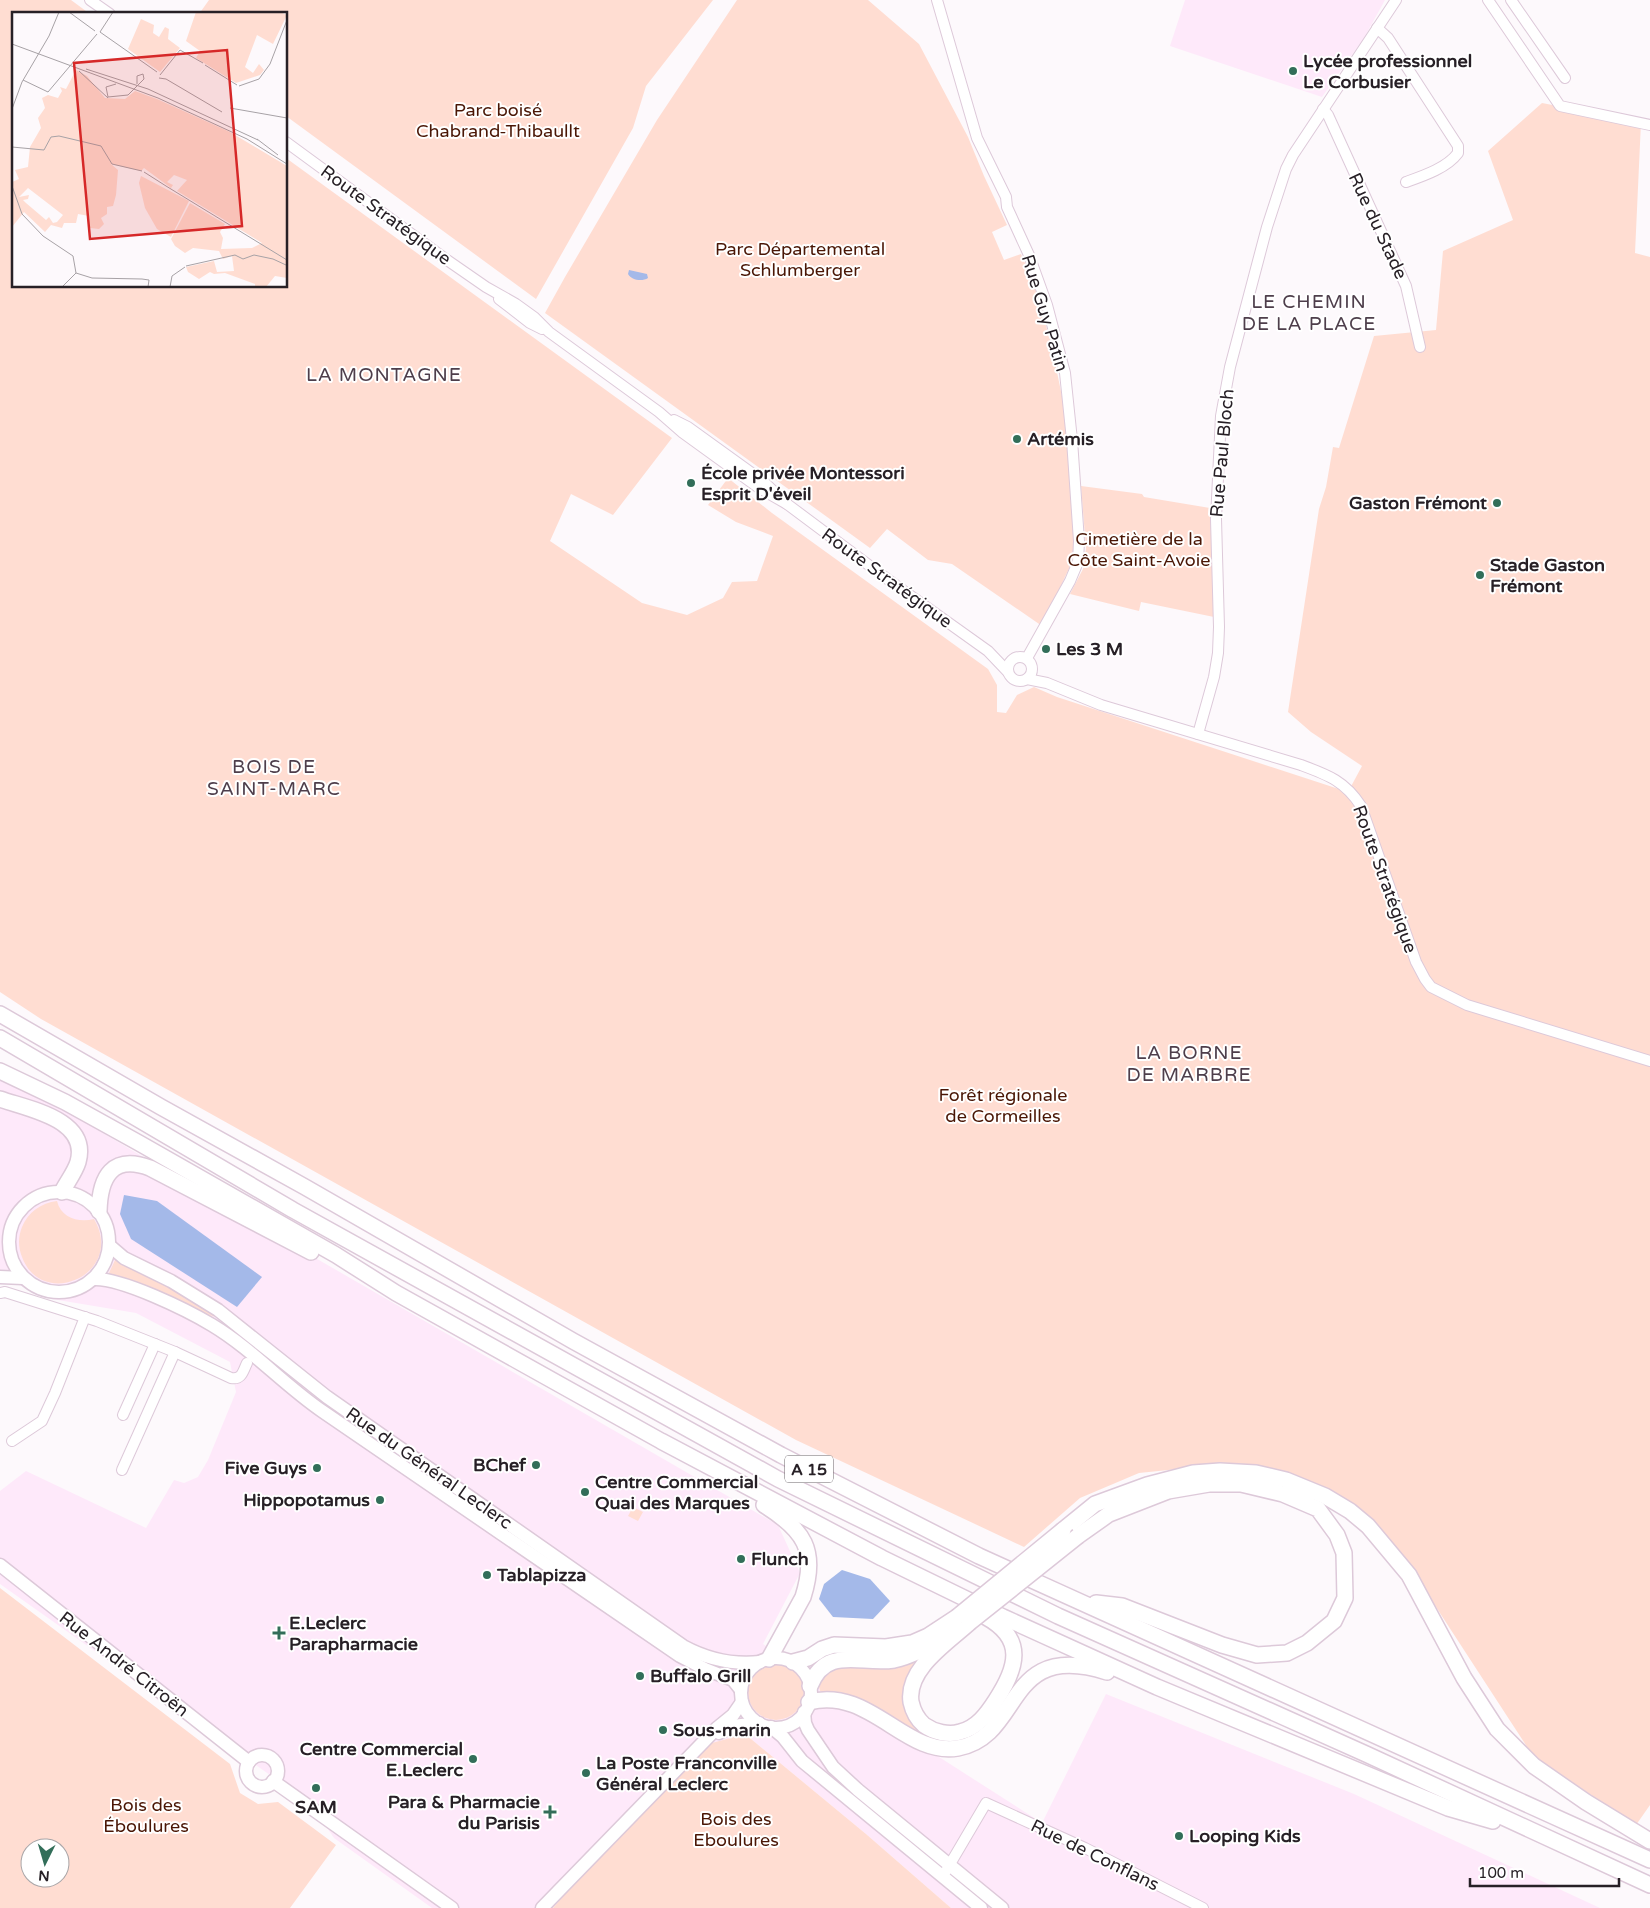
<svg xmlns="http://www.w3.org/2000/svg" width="1650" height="1908" viewBox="0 0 1650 1908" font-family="'Varela Round',sans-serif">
  <rect width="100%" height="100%" fill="#fdf9fc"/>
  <g fill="#fee9fa">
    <path d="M1185,0H1385L1364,38L1322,97L1170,46Z"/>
    <path d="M0,1072L260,1226L778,1525L800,1573L763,1644L1042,1823L1106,1694L1354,1794L1600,1908H951L866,1834L745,1734L571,1887L553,1908H432L334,1838L311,1804L0,1584V1491L26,1471L146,1528L174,1480L184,1483L198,1477L208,1460L236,1392L230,1362L136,1313L52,1299L19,1285L0,1279Z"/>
  </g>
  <g fill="#ffddd2" fill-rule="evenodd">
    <path d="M0,0H71L90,14H14V286H286V158L672,438L613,515L571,494L550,541L642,603L687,615L723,598L732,582L757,581L773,536L736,522L708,505L728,478L772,513L988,669L997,685V712L1006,713L1017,695L1034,687L1057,697L1348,792L1362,766L1311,732L1288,712L1319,509L1326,487L1333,447L1339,448L1374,336L1436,330L1443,251L1513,220L1488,151L1542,103L1641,122L1635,253L1650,257V1805L1636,1825L1533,1756L1421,1584L1354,1505L1282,1474L1217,1465L1139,1473L1080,1498L1024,1547L796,1440L41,1019L0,992Z"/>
    <path d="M209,0H713L646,86L633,128L536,299L286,116V14H199Z"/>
    <path d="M737,0H868L919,44L968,137L984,176L1007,225L992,232L1004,260L1021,254L1033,281L1051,343L1064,406L1073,508V560L1042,626L952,564L928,560L887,529L870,548L545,313L565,277L657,120Z"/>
    <path d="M1081,486L1142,494L1144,497L1210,508L1214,617L1141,602L1139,611L1070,594L1083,569L1086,548Z"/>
    <path d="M57,1201C61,1218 79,1223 94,1219C126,1274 42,1311 22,1257C18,1247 18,1237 22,1227C28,1212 41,1203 57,1201Z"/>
    <path d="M116,1258L149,1275L217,1315L216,1317L198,1312L108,1275Z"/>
    <path d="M633,1507L643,1512L638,1521L628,1516Z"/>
    <path d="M0,1588L230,1764L240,1793L258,1804L278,1802L336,1845L290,1908H0ZM30,1848H60V1878H30Z"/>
    <path d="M918,1660L907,1676L905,1687L912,1722L925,1737L820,1691L818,1682L833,1665L897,1667Z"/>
    <circle cx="776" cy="1692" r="28"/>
    <path d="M745,1734L866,1834L951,1908H553L571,1887L712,1743Z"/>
  </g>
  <g fill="#a4b9e9">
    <path d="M629,270L647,274L648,278C642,282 631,280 628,274Z"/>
    <path d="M124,1195L157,1201L262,1277L237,1307L131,1239L120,1214Z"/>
    <path d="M842,1570L870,1579L890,1601L873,1619L833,1617L819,1599L824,1584Z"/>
  </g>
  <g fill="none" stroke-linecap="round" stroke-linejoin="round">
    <g stroke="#ddc9d9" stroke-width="12">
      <g id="minor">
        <path d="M90,0L110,14"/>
        <path d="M937,0L977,138L1006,197L1007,207L1029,255L1047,305L1065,373L1072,440L1079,541L1078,562L1070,581L1027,658"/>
        <path d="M1488,0L1560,106L1650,125"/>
        <path d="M1511,0L1565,78"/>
        <path d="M1377,28L1388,38L1458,146V153C1447,168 1423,176 1406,182"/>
        <path d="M1323,109L1328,115L1406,286L1420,347"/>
        <path d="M286,142L447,260L486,287L516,304L534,317L549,332L659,412L683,433L759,488L787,504"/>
        <path d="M499,299L530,323L542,329"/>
        <path d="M674,420L688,427L764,482L787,504L890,581L988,651L1008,672"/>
        <circle cx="1020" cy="669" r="12"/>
        <path d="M1027,679L1047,683L1101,705L1301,765C1328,775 1345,781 1361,806L1416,962L1425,979L1431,987L1467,1005L1650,1061"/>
        <path d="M1198,734L1214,677L1218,653L1219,627L1216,519L1221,416L1230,367L1267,227L1286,169L1293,155L1396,0"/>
        <path d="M0,1293L5,1292L97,1321L175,1352L231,1378C242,1380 243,1371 247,1363"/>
        <path d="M123,1415L155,1344"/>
        <path d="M12,1441L42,1421L55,1393L85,1317"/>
        <path d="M122,1470L175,1352"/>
        <path d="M943,1876L986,1803L1085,1848L1203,1908"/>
      </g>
    </g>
    <g stroke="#ddc9d9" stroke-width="15">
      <g id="major">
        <circle cx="59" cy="1242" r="50"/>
        <path d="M110,1246L124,1258L171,1281L218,1310L327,1397L683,1646C707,1659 733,1665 760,1662"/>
        <path d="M0,1277L23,1278"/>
        <path d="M94,1279C122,1278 187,1310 212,1325C252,1349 284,1385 322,1411C441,1493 561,1574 680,1656L705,1669L733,1680L741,1690"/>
        <path d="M0,1565L249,1762"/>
        <circle cx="776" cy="1693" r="35"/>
        <path d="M804,1712L805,1723L808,1730L833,1767L858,1790L1002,1908"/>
        <path d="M771,1727L783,1737L802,1761L981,1908"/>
        <path d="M719,1733L733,1726L759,1723"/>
        <circle cx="262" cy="1771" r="16"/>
        <path d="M273,1781L452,1908"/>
        <path d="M542,1908L717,1728L733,1715L742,1702"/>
      </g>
    </g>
    <g stroke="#ddc9d9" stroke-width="18">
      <g id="highway">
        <path d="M0,1014L161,1107L305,1187L573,1341L781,1455L979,1556L1650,1860"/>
        <path d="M0,1038L293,1210L778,1479L1058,1616L1366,1754L1650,1885"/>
        <path d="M0,1071L65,1102L139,1143L336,1255L396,1293L661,1441L882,1558L1003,1617L1157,1687L1448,1808L1493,1821"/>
        <path d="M0,1099C28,1109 90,1119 78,1162C75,1172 67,1182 62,1192"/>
        <path d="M99,1211C100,1177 112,1154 150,1168L311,1252"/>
        <path d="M764,1505C804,1530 818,1550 803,1597L769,1659"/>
        <path d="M1063,1530L1095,1504L1147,1485L1193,1473L1220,1471L1256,1473L1286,1480L1325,1496L1350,1511L1368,1526L1409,1575L1464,1678L1497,1729L1534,1766L1586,1802L1650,1841"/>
        <path d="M1078,1536L1109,1514L1168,1491L1209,1484H1241L1283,1494L1318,1509L1337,1535L1344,1553L1345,1598L1334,1621L1307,1643L1287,1653L1257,1655L1222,1645L1122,1606L1096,1603"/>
        <path d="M969,1623C947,1643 906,1669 911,1702C913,1711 917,1719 924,1725C934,1732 949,1736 960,1732C977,1728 987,1714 996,1700C1017,1668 1026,1639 986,1617"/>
        <path d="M793,1662L808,1658L822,1649L834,1645L886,1647L912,1643L928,1636L957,1617"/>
        <path d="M810,1686C826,1645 860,1665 894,1660C912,1656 927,1647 943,1638"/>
        <path d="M809,1702C870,1686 905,1757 958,1748C1024,1736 1003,1639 1107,1672"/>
      </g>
    </g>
    <use href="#minor" stroke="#fff" stroke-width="10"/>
    <use href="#major" stroke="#fff" stroke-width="12"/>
    <use href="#highway" stroke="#fff" stroke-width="15"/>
    <g stroke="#ddc9d9" stroke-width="18" stroke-linecap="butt">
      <g id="highway-bridge">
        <path d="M957,1617L1063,1530"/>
        <path d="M969,1623L1078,1536"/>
      </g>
    </g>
    <use href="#highway-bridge" stroke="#fff" stroke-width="15"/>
  </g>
  <g fill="#326e59" stroke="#fff" stroke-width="2">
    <circle cx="1293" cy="71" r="5"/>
    <circle cx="1017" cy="439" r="5"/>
    <circle cx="691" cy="483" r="5"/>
    <circle cx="1497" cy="503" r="5"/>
    <circle cx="1480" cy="575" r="5"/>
    <circle cx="1046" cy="649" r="5"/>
    <circle cx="536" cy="1465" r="5"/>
    <circle cx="317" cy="1468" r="5"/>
    <circle cx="585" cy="1492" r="5"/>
    <circle cx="380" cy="1500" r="5"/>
    <circle cx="741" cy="1559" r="5"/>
    <circle cx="487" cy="1575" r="5"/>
    <path d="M276.5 1625.5h5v5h5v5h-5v5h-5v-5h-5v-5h5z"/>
    <circle cx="640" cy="1676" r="5"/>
    <circle cx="663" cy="1730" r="5"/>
    <circle cx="473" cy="1759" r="5"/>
    <circle cx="586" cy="1773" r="5"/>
    <circle cx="316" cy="1788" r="5"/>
    <path d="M547.5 1804.5h5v5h5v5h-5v5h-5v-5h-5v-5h5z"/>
    <circle cx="1179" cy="1836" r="5"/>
  </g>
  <g text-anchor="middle" stroke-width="4" stroke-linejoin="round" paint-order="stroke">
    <rect fill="#fff" stroke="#686367" stroke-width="1" x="785" y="1455.5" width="48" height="27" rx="4"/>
    <g font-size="16" font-weight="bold" fill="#272026">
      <text x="809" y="1475">A 15</text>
    </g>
    <g font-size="18" font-weight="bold" fill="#272026" stroke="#fff" text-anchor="start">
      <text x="1303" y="67">Lycée professionnel<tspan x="1303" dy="21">Le Corbusier</tspan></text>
      <text x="1027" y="445">Artémis</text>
      <text x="701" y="479">École privée Montessori<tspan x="701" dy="21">Esprit D'éveil</tspan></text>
      <text x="1487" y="509" text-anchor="end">Gaston Frémont</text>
      <text x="1490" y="571">Stade Gaston<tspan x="1490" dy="21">Frémont</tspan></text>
      <text x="1056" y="655">Les 3 M</text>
      <text x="526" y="1471" text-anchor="end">BChef</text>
      <text x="307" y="1474" text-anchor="end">Five Guys</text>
      <text x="595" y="1488">Centre Commercial<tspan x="595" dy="21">Quai des Marques</tspan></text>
      <text x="370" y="1506" text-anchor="end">Hippopotamus</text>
      <text x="751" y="1565">Flunch</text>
      <text x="497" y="1581">Tablapizza</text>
      <text x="289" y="1629">E.Leclerc<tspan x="289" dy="21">Parapharmacie</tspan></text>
      <text x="650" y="1682">Buffalo Grill</text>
      <text x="673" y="1736">Sous-marin</text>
      <text x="463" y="1755" text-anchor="end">Centre Commercial<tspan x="463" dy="21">E.Leclerc</tspan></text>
      <text x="596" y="1769">La Poste Franconville<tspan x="596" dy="21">Général Leclerc</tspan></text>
      <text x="540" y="1808" text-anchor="end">Para &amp; Pharmacie<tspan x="540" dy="21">du Parisis</tspan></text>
      <text x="316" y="1813" text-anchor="middle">SAM</text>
      <text x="1189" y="1842">Looping Kids</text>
    </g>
    <g font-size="18" fill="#4a1605" stroke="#fff">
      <text x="498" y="116">Parc boisé<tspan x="498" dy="21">Chabrand-Thibaullt</tspan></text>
      <text x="800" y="255">Parc Départemental<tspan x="800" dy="21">Schlumberger</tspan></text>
      <text x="1139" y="545">Cimetière de la<tspan x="1139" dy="21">Côte Saint-Avoie</tspan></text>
      <text x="1003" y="1101">Forêt régionale<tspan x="1003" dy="21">de Cormeilles</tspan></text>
      <text x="146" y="1811">Bois des<tspan x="146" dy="21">Éboulures</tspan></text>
      <text x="736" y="1825">Bois des<tspan x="736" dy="21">Eboulures</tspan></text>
    </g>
    <g font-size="18" fill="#272026" stroke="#fff">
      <text transform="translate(386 215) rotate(36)" y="6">Route Stratégique</text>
      <text transform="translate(1378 226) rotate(65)" y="6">Rue du Stade</text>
      <text transform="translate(1045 313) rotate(73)" y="6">Rue Guy Patin</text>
      <text transform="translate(1222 453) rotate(-85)" y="6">Rue Paul Bloch</text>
      <text transform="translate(887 578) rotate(36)" y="6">Route Stratégique</text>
      <text transform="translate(1385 879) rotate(70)" y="6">Route Stratégique</text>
      <text transform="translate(429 1468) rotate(35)" y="6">Rue du Général Leclerc</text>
      <text transform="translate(124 1664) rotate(38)" y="6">Rue André Citroën</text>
      <text transform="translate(1095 1855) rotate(26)" y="6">Rue de Conflans</text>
    </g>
    <g font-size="19" letter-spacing="1" fill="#4e3e4b" stroke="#fff">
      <text x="1309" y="308">LE CHEMIN<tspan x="1309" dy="22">DE LA PLACE</tspan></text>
      <text x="384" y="381">LA MONTAGNE</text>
      <text x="274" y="773">BOIS DE<tspan x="274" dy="22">SAINT-MARC</tspan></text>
      <text x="1189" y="1059">LA BORNE<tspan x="1189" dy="22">DE MARBRE</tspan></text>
    </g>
  </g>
  <g transform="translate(12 12)">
    <rect width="275" height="275" fill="#fdf9fc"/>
    <path d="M184,0H268L275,3L261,32L245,23L233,55L241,61L247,52L252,58L248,63L224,71L184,46L188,39L174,29ZM129,7L142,13L141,21L147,25L153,15L157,17L156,27L168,36L148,60L116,37ZM64,58L75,64L93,86L113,87L123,79L145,87L218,120L275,154V266L263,264L254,275H243V272L213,261L202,262L198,260L187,267L176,260L174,255L202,249L205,260L222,259L220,244L211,247L207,239L181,236L173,241L163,234L159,227L178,191L213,212L208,220L211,226L209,237L240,236L250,231L165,179L175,168L162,163L155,170L161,173L159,176L132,156L129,159L99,152L106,158L104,183L101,194L95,195V202L89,206L92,212L87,217L78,216L77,204L66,202L64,211H52L50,216L39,213L33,220L12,200L0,215V170L7,167L3,158L16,155L18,135L29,116L26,106L33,96L30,86L36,83L46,86L50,79L48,75L54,77ZM16,176L51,203L45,210L41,211L37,205L34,208L14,191L11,188L16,187L17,183L7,185ZM129,164L177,189L159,225L145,217L133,196L127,171Z" fill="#ffddd2" fill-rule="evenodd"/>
    <path fill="none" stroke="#a7a2a6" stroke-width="1" d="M57,0L83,19M88,20L145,60M88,20L101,0M0,32L146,86L235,127L275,152M193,53L225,73M74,57L136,77L246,128M67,59L96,86M148,63L168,38L191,51M147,66L154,67L210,100M11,68L36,80L85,22M104,72L94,75L96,85L116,83L132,67L131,62L125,64V72M227,74L247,67L258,52L275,8M218,96L275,106M0,97L10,70L37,24L47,0M245,127L266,143M0,135L32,138L39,125L47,124L89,134L100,152L130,159M132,160L154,174M0,174L10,202L31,224L61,244L64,261M154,174L275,248M174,254L223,243L231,247L242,243L261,247L274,253M64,261L80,266L130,267L137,268L136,275M50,275L64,261M158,275L160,264L173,255"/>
    <path fill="#d62828" fill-opacity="0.15" stroke="#d62828" stroke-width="2.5" d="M215,38L230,214L78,227L62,51Z"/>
    <rect width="275" height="275" fill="none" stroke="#272026" stroke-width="2.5"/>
  </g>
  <g transform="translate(45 1863) rotate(185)"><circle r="24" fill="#ffffff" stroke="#a9a6a8"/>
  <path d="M0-4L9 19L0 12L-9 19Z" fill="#326e59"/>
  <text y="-8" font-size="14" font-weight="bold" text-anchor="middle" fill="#272026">N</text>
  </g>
  <path d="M1470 1878v8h149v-8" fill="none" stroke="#272026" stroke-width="2.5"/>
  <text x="1478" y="1878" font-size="15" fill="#272026" stroke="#ffffff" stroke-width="4" paint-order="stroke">100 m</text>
</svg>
